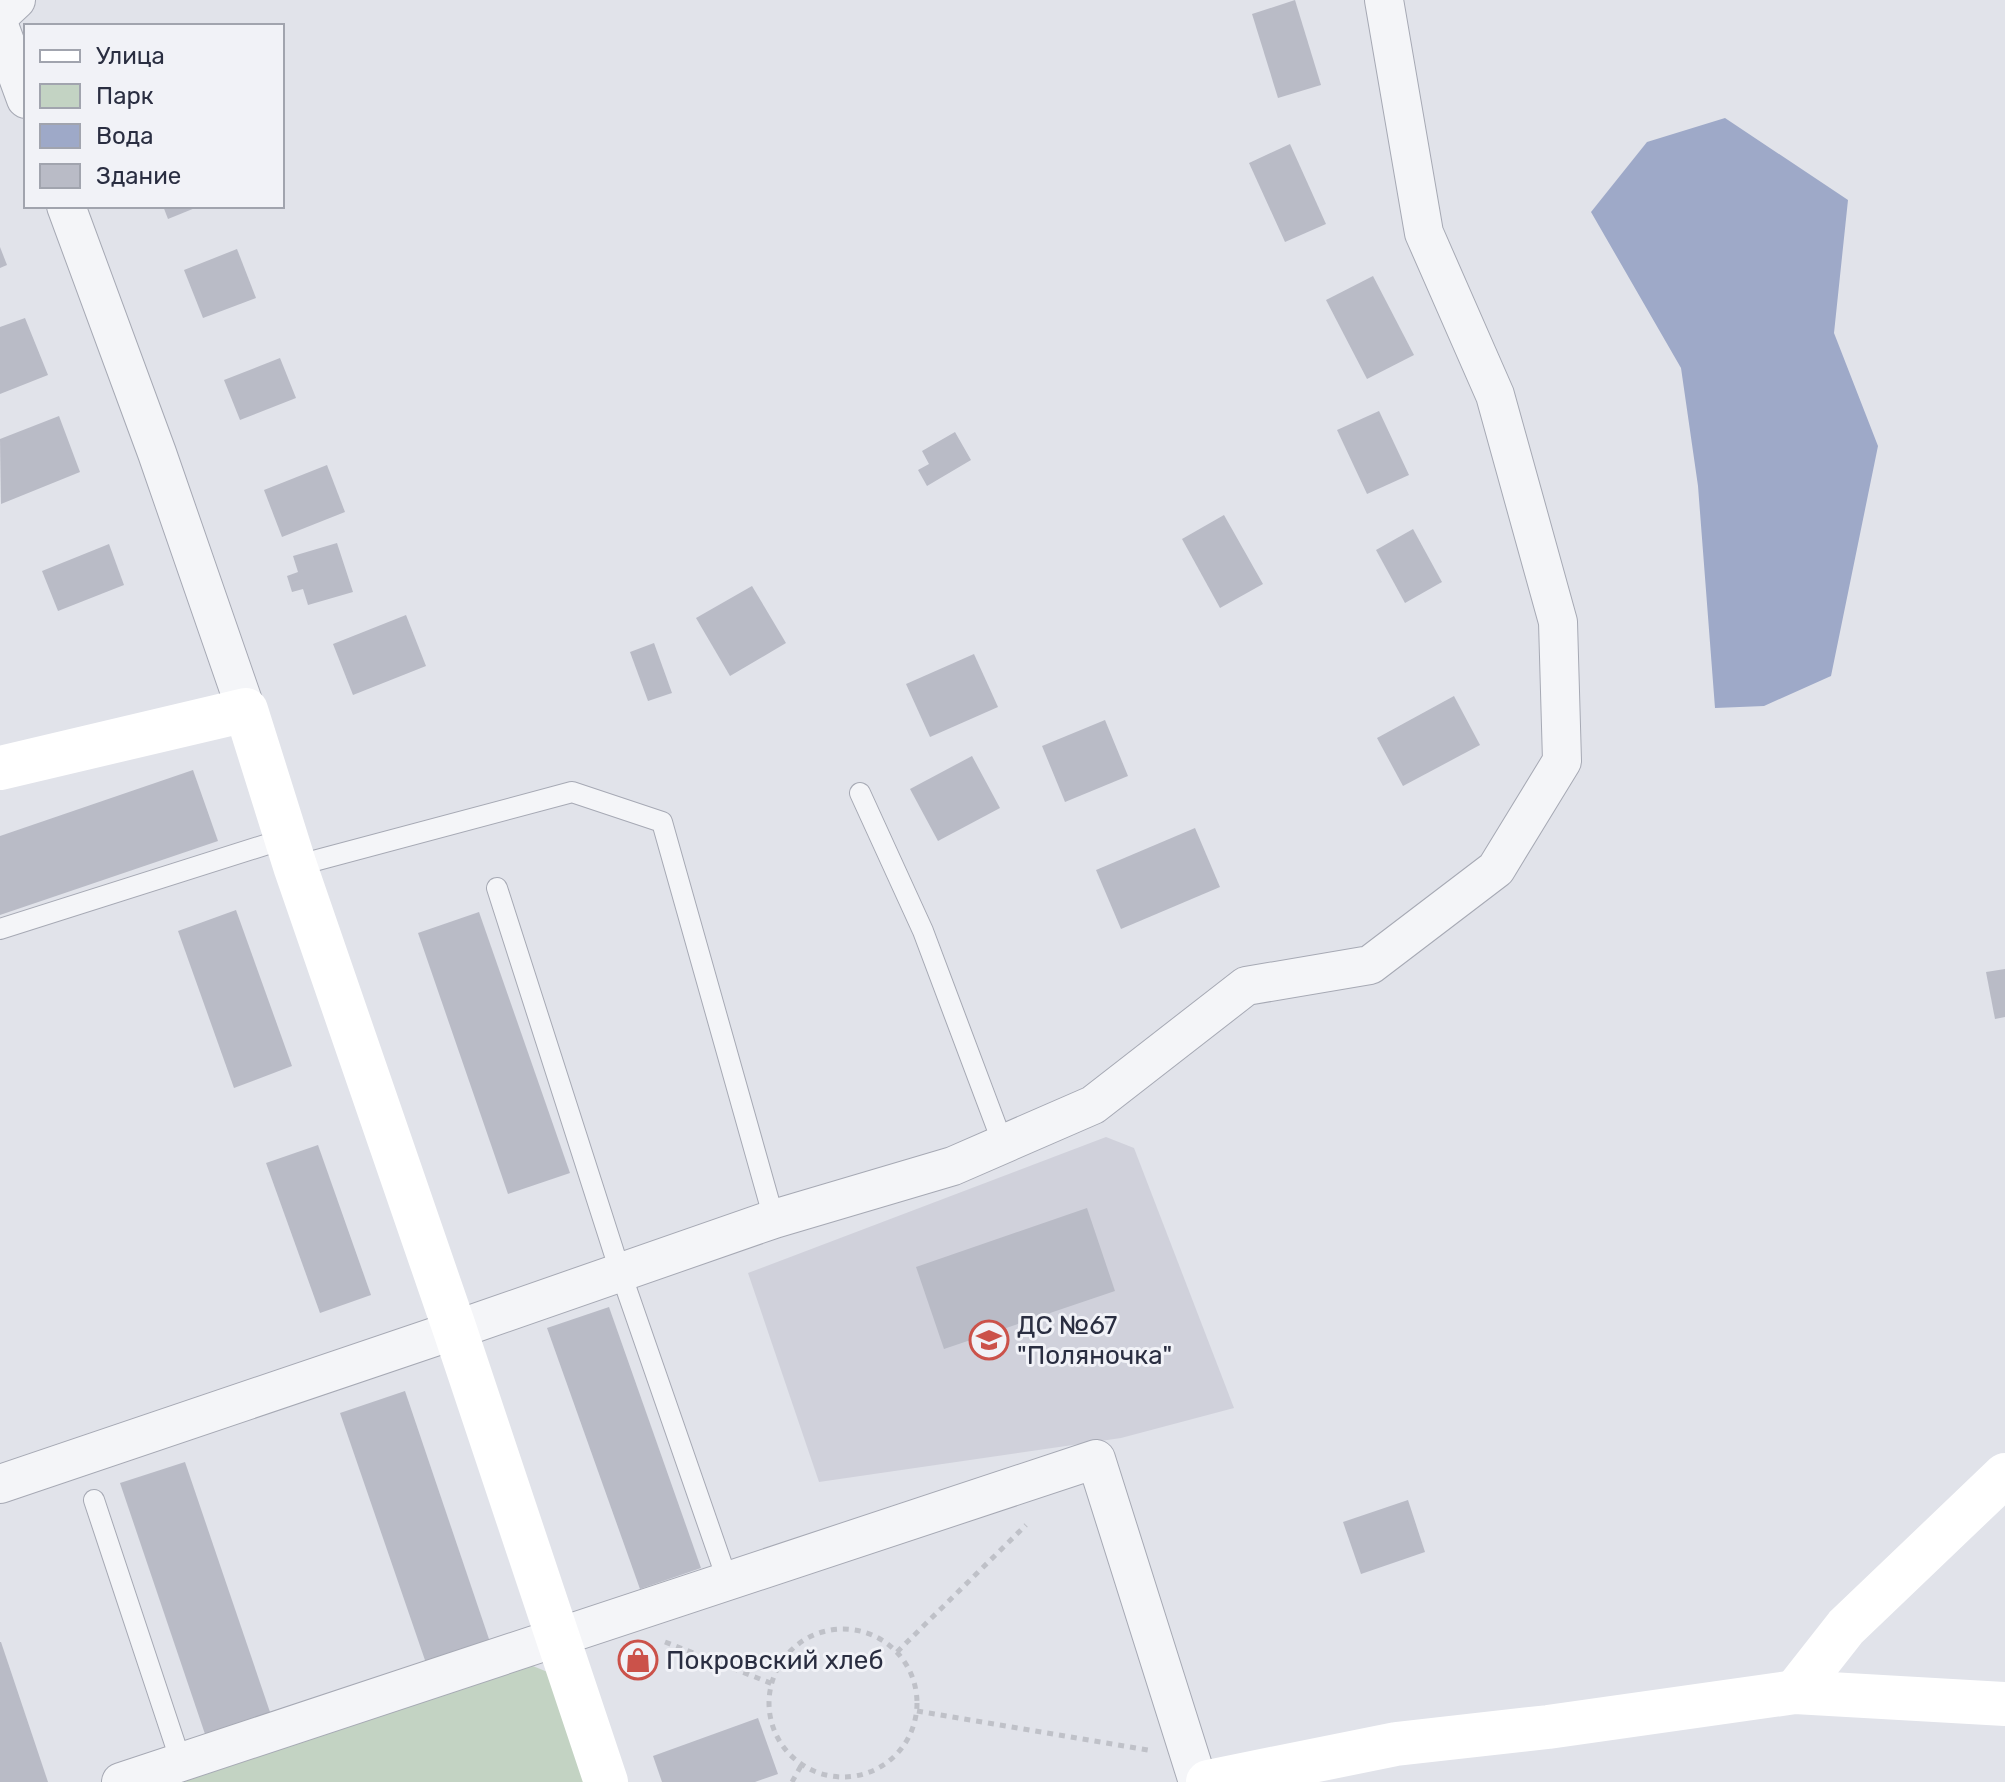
<svg xmlns="http://www.w3.org/2000/svg" width="2005" height="1782" viewBox="0 0 2005 1782" font-family="Rubik,sans-serif">
  <rect width="100%" height="100%" fill="#e1e3ea"/>
  <path fill="#d0d1db" d="M1106,1137L1134,1148L1234,1408L1121,1438L819,1482L748,1273Z"/>
  <path fill="#c3d3c3" d="M523,1662L550,1673L587,1782H167Z"/>
  <path fill="#9ea9c8" d="M1725,118L1848,200L1834,333L1878,446L1831,676L1764,706L1715,708L1698,486L1681,368L1591,212L1647,142Z"/>
  <g fill="#b9bbc6">
    <path d="M1295,0L1321,85L1278,98L1252,14Z"/>
    <path d="M1290,144L1326,224L1285,242L1249,163Z"/>
    <path d="M163,206H200L168,219Z"/>
    <path d="M0,247L7,265L0,268Z"/>
    <path d="M237,249L256,298L203,318L184,270Z"/>
    <path d="M1373,276L1414,355L1367,379L1326,300Z"/>
    <path d="M25,318L48,375L0,394V327Z"/>
    <path d="M280,358L296,398L240,420L224,380Z"/>
    <path d="M1379,411L1409,475L1367,494L1337,430Z"/>
    <path d="M59,416L80,472L1,504L0,439Z"/>
    <path d="M955,432L971,460L927,486L918,470L929,464L922,451Z"/>
    <path d="M327,465L345,512L282,537L264,490Z"/>
    <path d="M1224,515L1263,584L1220,608L1182,539Z"/>
    <path d="M1413,529L1442,582L1405,603L1376,550Z"/>
    <path d="M337,543L353,592L308,605L303,589L292,592L287,576L298,572L293,556Z"/>
    <path d="M109,544L124,585L58,611L42,571Z"/>
    <path d="M752,586L786,643L730,676L696,618Z"/>
    <path d="M406,615L426,666L353,695L333,644Z"/>
    <path d="M654,643L672,693L648,701L630,652Z"/>
    <path d="M974,654L998,707L930,737L906,684Z"/>
    <path d="M1454,696L1480,745L1403,786L1377,738Z"/>
    <path d="M1105,720L1128,776L1065,802L1042,746Z"/>
    <path d="M972,756L1000,808L938,841L910,789Z"/>
    <path d="M193,770L218,841L0,915V836Z"/>
    <path d="M1195,828L1220,887L1121,929L1096,870Z"/>
    <path d="M236,910L292,1066L234,1088L178,931Z"/>
    <path d="M479,912L570,1173L508,1194L418,933Z"/>
    <path d="M2005,969V1017L1995,1019L1986,972Z"/>
    <path d="M318,1145L371,1295L320,1313L266,1163Z"/>
    <path d="M1087,1208L1115,1291L944,1349L916,1267Z"/>
    <path d="M609,1307L701,1568L640,1589L547,1328Z"/>
    <path d="M405,1391L491,1645L427,1666L340,1413Z"/>
    <path d="M185,1462L271,1715L206,1737L120,1483Z"/>
    <path d="M1408,1500L1425,1552L1361,1574L1343,1522Z"/>
    <path d="M0,1642H1L48,1782H0Z"/>
    <path d="M758,1718L778,1774L755,1782H662L653,1756Z"/>
  </g>
  <g fill="none" stroke-linecap="round" stroke-linejoin="round">
    <g stroke="#a6a9b4" stroke-width="22">
      <g id="lane">
        <path d="M860,793L923,931L1003,1144"/>
        <path d="M295,866L572,792L662,822L774,1219"/>
        <path d="M497,888L617,1262L728,1582"/>
        <path d="M0,929L287,838"/>
        <path d="M94,1500L181,1762"/>
      </g>
    </g>
    <g stroke="#a6a9b4" stroke-width="40">
      <g id="street">
        <path d="M0,15L16,0"/>
        <path d="M0,28L26,99"/>
        <path d="M66,206L157,453L246,710"/>
        <path d="M0,1484L455,1330L774,1219L953,1166L1093,1105L1246,986L1370,965L1496,869L1562,761L1558,622L1495,395L1424,233L1384,0"/>
        <path d="M121,1782L1096,1459L1198,1782"/>
      </g>
    </g>
    <g stroke="#bfc1c8" stroke-width="5" stroke-dasharray="6 6" stroke-linecap="butt">
      <circle cx="843" cy="1703" r="74"/>
      <path d="M665,1642L773,1684"/>
      <path d="M897,1652L1026,1525"/>
      <path d="M917,1711L1148,1750"/>
      <path d="M792,1782L802,1764"/>
    </g>
    <use href="#lane" stroke="#f4f5f8" stroke-width="20"/>
    <use href="#street" stroke="#f4f5f8" stroke-width="38"/>
    <g stroke="#fff" stroke-width="44">
      <path d="M0,768L246,710L295,866L455,1330L606,1782"/>
      <path d="M1795,1692L1846,1627L2005,1475"/>
      <path d="M1208,1782L1396,1744L1548,1727L1795,1692L2005,1704"/>
    </g>
  </g>
  <defs>
    <g id="school-ring" transform="scale(2)"><circle r="9.5" fill="#f1f2f7" stroke="#cb524a" stroke-width="1.5"/><path d="M0-5L7-2L0 1L-7-2ZM-4 1L0 2.5L4 1V4Q0 6-4 4Z" fill="#cb524a"/></g>
    <g id="shop-ring" transform="scale(2)"><circle r="9.5" fill="#f1f2f7" stroke="#cb524a" stroke-width="1.5"/><path d="M-5-2.5h2.3a2.7 3.5 0 0 1 5.4 0H5L5.5 6h-11ZM-1.5-2.5h3a1.5 2.3 0 0 0-3 0Z" fill="#cb524a"/></g>
  </defs>
  <g fill-rule="evenodd">
    <use href="#school-ring" x="989" y="1340"/>
    <use href="#shop-ring" x="638" y="1660"/>
  </g>
  <g text-anchor="middle" stroke-width="6" stroke-linejoin="round" paint-order="stroke">
    <g font-size="26" fill="#2a2e41" stroke="#f1f2f7" text-anchor="start">
      <text x="1017" y="1334">ДС №67<tspan x="1017" dy="30">"Поляночка"</tspan></text>
      <text x="666" y="1669">Покровский хлеб</text>
    </g>
  </g>
  <rect x="24" y="24" width="260" height="184" fill="#f1f2f7" stroke="#a1a4ae" stroke-width="2"/>
  <rect x="40" y="50" width="40" height="12" fill="#ffffff" stroke="#a1a4ae" stroke-width="2"/>
  <text x="96" y="64" font-size="24" fill="#2a2e41">Улица</text>
  <rect x="40" y="84" width="40" height="24" fill="#c3d3c3" stroke="#a1a4ae" stroke-width="2"/>
  <text x="96" y="104" font-size="24" fill="#2a2e41">Парк</text>
  <rect x="40" y="124" width="40" height="24" fill="#9ea9c8" stroke="#a1a4ae" stroke-width="2"/>
  <text x="96" y="144" font-size="24" fill="#2a2e41">Вода</text>
  <rect x="40" y="164" width="40" height="24" fill="#b9bbc6" stroke="#a1a4ae" stroke-width="2"/>
  <text x="96" y="184" font-size="24" fill="#2a2e41">Здание</text>
</svg>
